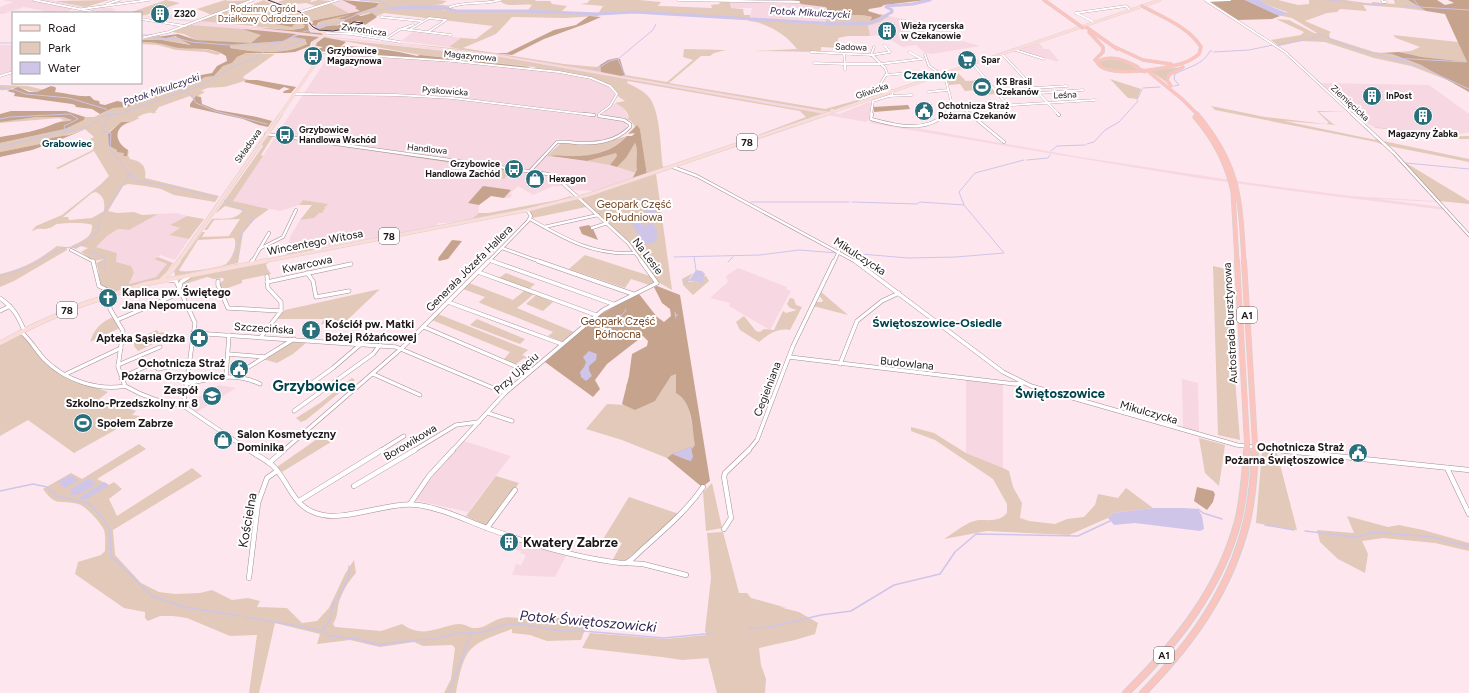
<svg xmlns="http://www.w3.org/2000/svg" width="1469" height="693" viewBox="0 0 1469 693" font-family="Figtree,sans-serif">
  <rect width="100%" height="100%" fill="#fee6ee"/>
  <g fill="#f7d7e2">
    <path d="M2,0H32L75,8L66,12L61,11L47,13L42,12L44,11L24,7L3,14H0V7L13,2Z"/>
    <path d="M41,0H49L96,9L101,7L117,9L112,11L126,13H102L100,12L101,11Z"/>
    <path d="M342,0L358,7L361,11L349,13L330,3Z"/>
    <path d="M719,0L785,1L825,7L827,8L826,22L750,18L752,8H731L730,0Z"/>
    <path d="M166,14L187,17L186,20L196,21L193,22L141,16V15L159,17Z"/>
    <path d="M889,16L914,21L957,33L946,36L980,46L932,54L925,53L916,45L902,47L884,35L870,36L868,25L880,22Z"/>
    <path d="M199,21L323,35L319,37L189,25Z"/>
    <path d="M413,32L461,38L449,47L401,41Z"/>
    <path d="M326,36L513,56L839,114L869,102L872,104L868,120L866,122L501,57L323,37Z"/>
    <path d="M1039,43L1044,49H1049L1059,61H1055L1018,50Z"/>
    <path d="M0,45H13V71L0,74Z"/>
    <path d="M328,53L456,62L560,72L588,78L610,87L616,94L615,97L603,111L593,116L625,121L627,129L614,137L592,142H576L556,139L542,155L604,163L636,173L632,179L594,191L573,190L556,176L534,170L277,134L328,57Z"/>
    <path d="M1320,83L1429,85L1469,114V132L1457,135H1429L1374,127L1368,124Z"/>
    <path d="M612,103L618,104L624,109L629,118L625,120L601,116Z"/>
    <path d="M872,120L1080,157L1244,182L1351,196L1436,201L1437,202L1379,199L1442,207L1445,210L1300,192L1198,178L910,130L870,123Z"/>
    <path d="M276,136L546,174L563,185L556,187L554,186L533,195L518,186L510,194L513,195L510,198H504L510,190L468,202L479,205L478,214L473,218L448,223H439L436,226L329,246H322L320,241L313,246L287,251L290,237L300,220L314,218L327,204L303,200L299,205L280,211L233,201Z"/>
    <path d="M177,213L187,216L170,225L180,228L169,235L189,239L175,260L160,255L154,259L167,264L156,277L129,284L134,274L116,262L117,253L96,247L107,236L118,229L129,230L158,214Z"/>
    <path d="M738,268L787,287L786,289L791,291L770,330L729,306L730,303L710,298L728,282L726,276Z"/>
    <path d="M966,379L1003,383V468L966,453Z"/>
    <path d="M1182,379L1198,383L1199,433L1183,429Z"/>
    <path d="M219,385L236,388L197,412L188,406L187,404Z"/>
    <path d="M464,441L511,456L468,512L414,500L434,475Z"/>
    <path d="M517,540L567,554L555,577L512,575L516,564L521,565L526,555L520,553L521,551L513,549Z"/>
  </g>
  <g fill="#e2c9b9" fill-rule="evenodd">
    <path d="M49,0L55,1L109,0L86,7Z"/>
    <path d="M166,0L180,3L146,15H141V13H129Z"/>
    <path d="M225,0C232,2 242,0 250,0L212,15L197,9Z"/>
    <path d="M264,0L298,13L303,19L291,24L281,21L275,24L292,25L302,21L305,27L292,30L199,21L226,11L231,13L241,9L236,7L245,4L248,6Z"/>
    <path d="M284,0H312L310,1L311,2L318,0L331,1L316,6L306,3L285,5L278,2Z"/>
    <path d="M361,0H438L447,1L442,4H435L451,6L447,8H443L446,9L442,11C450,8 463,11 472,11C514,12 556,13 598,14L603,6L580,4L587,3L590,0H639L661,2L658,6H661L712,8L711,5L720,4L719,2H730L731,8L743,9L744,15H750V18L826,22L827,8V14C842,17 858,13 872,17L870,21L880,17V14L889,16L880,22L868,25L870,36H848L838,38L839,48L821,47V52L754,51L797,49C786,34 767,23 749,21L748,19L634,12L600,14L598,16L565,18L512,17L496,34L463,48L564,64L597,67L600,65L601,72L495,54L381,41L461,49L449,47L461,38L449,37L476,39L493,26L384,13L375,17L369,13L357,16L355,14L376,7L380,2Z"/>
    <path d="M502,0H536L535,1H550L552,4L567,6L561,12L528,10L532,5C521,3 510,8 501,2Z"/>
    <path d="M1260,0H1278L1298,5L1309,4V0H1345L1372,4V2L1395,4L1394,0H1391H1408L1426,11L1403,8L1363,5L1367,11L1340,9L1337,12L1327,13L1305,21L1331,32L1329,34L1330,38L1374,52L1392,54L1421,65L1455,83L1411,66L1374,58L1325,42L1302,41L1279,46L1271,40L1301,35L1304,32L1276,19L1289,20L1314,33H1317L1292,18L1282,16L1287,12L1267,5Z"/>
    <path d="M330,3L349,13L311,21L303,12Z"/>
    <path d="M347,15H351L337,19H346C338,28 329,26 319,29L314,27L322,21Z"/>
    <path d="M191,25L242,29L262,35L251,43L223,42L196,40L184,34L172,32Z"/>
    <path d="M296,34L299,35L294,37L305,39L307,44C282,56 257,52 230,48L229,45L284,41Z"/>
    <path d="M159,35L161,36L157,37L166,38L174,36L194,45L162,40H141Z"/>
    <path d="M1393,35L1458,42L1467,62L1422,57L1399,52L1411,51L1420,47L1396,38Z"/>
    <path d="M333,39L501,57L825,114L734,144L806,117L800,111L628,81L627,83C634,86 642,90 648,96C661,110 660,149 663,167L677,164L647,175L640,129L637,125L635,127L631,121L626,119L629,118C628,111 622,106 615,103L625,101L619,97L614,89L590,77L536,69L535,67L420,55Z"/>
    <path d="M141,41L162,43L181,47L210,50L222,53L217,55L206,52L176,50L158,45L141,44Z"/>
    <path d="M684,49L726,50L714,53L710,56H701L669,83L825,109L865,98L870,94L876,95L889,91L835,110L832,109L830,110L831,112H829L621,76L625,75L667,82L693,60L683,57Z"/>
    <path d="M246,53L275,54L244,76L243,78L249,80C242,81 236,84 228,86C219,89 209,85 201,91L205,92L193,99L190,96L159,107L155,112H157L152,114L153,113C148,112 140,115 137,118H140L131,122H121L108,133L109,146L124,153L123,156H127V152L129,151L128,155L130,159C141,161 147,166 145,178L219,196L215,202L174,195L161,189L145,186L128,184L123,186L108,211L117,213L134,212L142,215L158,214L129,230L118,229L107,236L96,247L117,253L116,262L131,266L134,273L129,284L156,277L167,264L154,259L158,257L173,263L161,279L115,292L111,291L100,285L98,268L96,263L104,259L94,261L81,252L88,248L81,246L76,249L70,247C80,241 93,239 92,225C86,222 64,223 57,224C54,225 52,228 49,228C41,231 41,226 31,232L36,226L62,215L100,185L109,176L94,151L58,169L56,168L93,150L94,142L90,139L94,137L85,129L40,144L0,152V143L65,129L84,120L85,117H94L113,108L128,107L173,87L199,81L205,77L214,76L223,66L232,63L237,57ZM96,192C104,196 105,202 104,211L92,218L69,220L68,217H63L92,193Z"/>
    <path d="M1118,59L1131,65L1139,70L1123,71L1102,67L1099,61Z"/>
    <path d="M1183,67L1168,75L1166,79L1168,83L1150,71Z"/>
    <path d="M957,72L966,81L985,80L997,94L979,95L975,90L965,91L960,84L949,85L947,78L954,76L950,74Z"/>
    <path d="M1110,79L1141,89L1137,99L1128,98Z"/>
    <path d="M0,85L28,86L44,90C35,95 28,89 19,88C13,87 7,91 0,90Z"/>
    <path d="M1211,106L1265,117L1326,124L1329,123L1317,111L1348,112H1319L1333,124L1337,125L1284,121L1376,140L1375,138L1383,145L1376,142L1215,110Z"/>
    <path d="M37,117H63L72,120L57,123L64,120L59,118L0,123V122L4,121Z"/>
    <path d="M1374,127L1401,130L1431,137L1469,136V139H1434L1397,130L1376,128Z"/>
    <path d="M269,135L273,136L261,155L263,156L233,201L269,209L254,220L243,233L238,263L175,276L174,270L199,233L201,232L178,266L202,232H205L202,237L229,236L240,219L214,220L207,230H204L212,219C222,218 236,221 242,211L241,210L225,206L215,214L263,146L261,144L267,136ZM234,238C238,245 232,259 226,264C222,267 186,273 180,271L179,270L198,240Z"/>
    <path d="M627,136C608,157 572,159 547,156L561,143L589,145L606,142Z"/>
    <path d="M1383,141L1469,159V162L1389,146Z"/>
    <path d="M635,143C639,151 635,161 637,170L636,173L617,167L626,158Z"/>
    <path d="M614,153H616L617,156L610,165L587,161Z"/>
    <path d="M407,155L512,170L504,179L491,177L497,170L406,156Z"/>
    <path d="M1401,160L1469,201V204L1439,201Z"/>
    <path d="M656,174L672,290L658,282L629,243L580,199Z"/>
    <path d="M571,196L572,198L520,210L448,223L473,218L478,214L479,205L478,213H488L558,200Z"/>
    <path d="M577,199L586,207L533,218L530,212L532,210Z"/>
    <path d="M303,200L328,204L324,208H325L322,213H319L314,218L300,220L312,205H299Z"/>
    <path d="M187,216L204,219L189,239L169,235L180,228L170,225Z"/>
    <path d="M316,243L321,248L286,255L287,251L289,250L313,246Z"/>
    <path d="M57,246L66,247L67,250L14,281L0,287V274C25,268 37,261 57,246Z"/>
    <path d="M585,255L650,276L655,283L649,285L631,279L625,288L569,269Z"/>
    <path d="M271,261L266,264L267,268L271,274L242,280V283L222,290L219,284L224,280L223,278L214,279L207,277L182,285L191,277Z"/>
    <path d="M1213,266L1226,269L1240,440L1218,435Z"/>
    <path d="M506,273L535,284L529,289L499,278Z"/>
    <path d="M693,273L687,282L696,281L699,282L701,277L706,276L709,281L693,295L683,285L682,279Z"/>
    <path d="M469,283L513,300L524,291L534,294L517,308L574,332L562,342L548,336L553,332L480,303L479,302L485,297L463,289Z"/>
    <path d="M380,289L342,325L321,324L324,319H277L285,310Z"/>
    <path d="M820,291L848,315L813,306L816,302H822L823,300L820,297Z"/>
    <path d="M536,295L553,302L543,311L526,304Z"/>
    <path d="M790,298L794,299L796,305L802,307L790,330C777,328 769,334 759,342L740,330L736,322L744,316L756,331L760,332L764,329L774,330L783,311L786,313L797,310L790,308L787,304Z"/>
    <path d="M438,314L528,350L522,355L538,362L537,363L524,358L516,364L504,359L510,352L432,320Z"/>
    <path d="M113,317L120,328L90,342C94,329 101,322 113,317Z"/>
    <path d="M477,319L525,339L520,344L470,325Z"/>
    <path d="M157,330L159,333L163,332L168,337L138,351L134,346V340Z"/>
    <path d="M20,334C30,339 34,353 43,360C61,377 84,383 108,392L99,399L136,411L132,415L140,416L74,453L28,420L0,436V344Z"/>
    <path d="M293,342L306,343L293,354L277,363L263,359Z"/>
    <path d="M672,365L655,401L671,376L676,374L683,397L688,405L699,459L672,454L667,458L622,440L586,429L607,404L626,405L628,395L626,385L636,373Z"/>
    <path d="M352,378L355,380L306,420L301,422L296,418L320,403Z"/>
    <path d="M911,427L934,433L966,453L1003,468L1009,471L1013,487L1022,503L1020,518L1029,521L1055,524L1067,519L1084,517L1095,505L1098,494L1118,498L1126,488L1153,508L1113,513L1108,518L1069,535L987,531L944,539C952,534 962,526 971,522C984,517 996,525 1007,513V504L993,479L935,440L911,431Z"/>
    <path d="M320,437L331,442L282,472L277,467Z"/>
    <path d="M1199,438L1225,445L1219,486L1205,473Z"/>
    <path d="M139,444L146,449L97,479L109,485L114,482L122,489L109,499L117,516L192,468L202,476L113,530L115,555L141,583L159,592L175,594L200,593L212,590L232,600L248,598L260,601L257,607L287,608L302,623L317,621L329,608L345,574L354,560L356,573C348,582 343,590 339,602C337,609 338,617 333,624L335,627L381,631L402,624C423,639 436,627 458,624C465,623 470,629 476,628C485,628 492,621 499,619C510,615 522,619 533,621L539,614L560,618L565,616L579,617L581,626L586,627L581,640L547,641L530,635L512,633V629C468,645 465,646 456,693H444L451,679L455,648L452,645L423,646L414,642L380,647L350,640L317,644L320,634L275,623L259,693H249L257,635L230,636L187,618L173,616H160L148,621L145,618V612L124,608L75,574L78,562L101,555L105,551C105,545 106,536 104,530C101,523 85,505 78,504C59,499 57,508 43,489L71,473L82,479Z"/>
    <path d="M1262,451L1277,453L1297,530L1256,523Z"/>
    <path d="M496,476L519,483L488,526L466,516Z"/>
    <path d="M712,483L722,528L706,531L703,492Z"/>
    <path d="M629,497L679,514L626,560L612,561L622,543L613,540L611,544L602,541Z"/>
    <path d="M1347,516L1388,527L1399,525L1423,530L1469,543V551L1435,543L1383,538L1362,541L1368,554L1365,573L1338,559L1320,542L1317,530L1354,533Z"/>
    <path d="M723,532L739,593H747L751,598L787,608L779,607L799,612L818,623L815,634L795,640L759,648L761,665L766,679L765,693H717L708,658L682,660L662,657L582,648L590,633L665,639L707,635L705,631L711,578L707,533Z"/>
  </g>
  <g fill="#c5a38d">
    <path d="M342,0L379,3L376,7L355,14L361,16L372,13L377,17L365,25C356,16 353,25 345,28C336,31 328,31 319,29C322,28 326,26 329,26C337,25 340,27 346,19H337L349,15L322,21L318,23L316,26L312,25L313,22L311,21L360,11L355,8L357,7Z"/>
    <path d="M791,0H926L884,5L881,7L869,9L868,11L881,15L880,17L870,21L872,17C857,13 842,17 827,14V8L825,7L801,4L800,3V1Z"/>
    <path d="M1233,0H1245L1280,16L1272,19L1238,20L1209,1Z"/>
    <path d="M1408,0H1437L1445,5L1454,3L1448,0H1469V92L1421,65L1392,54L1381,53L1399,52L1422,57L1467,62L1445,14L1426,11Z"/>
    <path d="M300,14L308,23L309,31L321,33L323,35L252,27L292,30L303,28L305,26L302,23V21L293,25L292,27L275,24L282,21L290,24L303,19Z"/>
    <path d="M589,16L601,17L585,24L544,39L512,55L495,53H507L554,30L576,25Z"/>
    <path d="M242,29L296,34L284,41L230,45V48C256,52 283,56 307,44L305,39L293,37L299,35L319,37L311,42L310,46L295,52L282,53H246L237,57L232,63L223,66L214,76L205,77L199,81L183,84L128,107L113,108L100,114L92,109L76,107L75,105L72,104L14,96L15,93L7,91L18,87L29,92H37L51,86L55,87L56,88L55,92C67,93 78,97 90,96L94,100L99,101L100,104L105,105L117,101L127,103L190,77L212,73L217,66L227,61L226,56C211,45 191,51 174,47C163,44 155,42 143,42L141,40H162L191,45L175,36L166,38L156,37L178,34L196,40L251,43L261,35Z"/>
    <path d="M323,37L339,40L346,42L339,48L344,46C369,47 394,50 417,56L420,55L530,67L525,68L318,51V49L323,47L316,46L317,42Z"/>
    <path d="M617,58L620,59L625,75L621,76L601,72L600,65L608,60Z"/>
    <path d="M246,80H257L296,87L291,93H283L284,91L290,89L284,87L279,90L244,82Z"/>
    <path d="M196,96L201,97L202,104L217,110L257,117L272,121L268,127L259,125L243,119L190,107V104Z"/>
    <path d="M908,105L910,109L874,112L873,107Z"/>
    <path d="M11,111H66L85,117L84,120L65,129L0,143V137C19,134 38,131 56,123C61,121 67,122 72,120L63,117H37L0,122V114Z"/>
    <path d="M121,122H131C114,126 113,141 128,150L127,156H123L124,153L117,152V150L109,146L108,134Z"/>
    <path d="M637,125L640,129L647,175L632,179L637,170C635,161 639,151 635,143L626,158L617,167L610,165L617,156L616,153L587,161L551,156C556,155 562,156 567,156C588,157 612,153 627,136H632L635,133L628,134Z"/>
    <path d="M88,128L57,141L32,150L0,157V152L40,144L51,138L69,135Z"/>
    <path d="M483,186L511,190L504,198L491,196L479,205L468,203Z"/>
    <path d="M589,225L593,229L598,240L582,234L579,227Z"/>
    <path d="M452,240L462,241L448,259L439,261L438,259L439,257Z"/>
    <path d="M657,286L680,295L710,481L702,487L667,458L672,454L691,447L692,449L695,445C692,428 693,402 676,393V374L671,376L655,401L635,410L622,404L629,376L632,354L647,346L648,341L643,336L607,364L595,380L600,389L593,397L545,362L596,317L633,296L639,294L657,317L664,322L671,316L670,309L662,303L654,287Z"/>
    <path d="M1197,487L1213,491L1215,494L1213,502L1207,510L1194,501Z"/>
  </g>
  <g fill="#cfc5e9">
    <path d="M1245,0H1260L1267,5L1287,13L1282,16L1277,15Z"/>
    <path d="M642,198L652,199L658,217L654,218L645,212L648,206L633,210L625,203Z"/>
    <path d="M639,221L642,222L643,225H648L650,221L653,223L658,234L655,242L643,245L645,243C640,236 634,231 632,222Z"/>
    <path d="M696,270L702,271L705,274L704,277L702,278L704,280L702,282L704,284L702,285L703,284L696,281H689L685,284V281L690,279Z"/>
    <path d="M589,351L597,354L596,360L589,366V370L592,376L586,381L581,377L580,372L584,367L586,362L583,357Z"/>
    <path d="M691,447L693,457L691,461L687,460L672,454Z"/>
    <path d="M70,475L78,480L65,488L58,482Z"/>
    <path d="M89,478L96,484L80,494L72,495L70,491L71,489Z"/>
    <path d="M104,482L109,485L85,500L79,498Z"/>
    <path d="M1153,508H1184L1198,509L1202,516L1204,529L1200,531L1135,523L1114,525L1108,518L1113,513Z"/>
  </g>
  <g fill="none" stroke-linecap="round" stroke-linejoin="round">
    <g stroke="#cfc5e9" stroke-width="1">
      <path d="M360,0L379,2L394,8"/>
      <path d="M1329,0L1349,2"/>
      <path d="M1414,0L1421,9"/>
      <path d="M1358,3L1383,5"/>
      <path d="M1404,6L1469,10"/>
      <path d="M303,32L324,27H318L321,25L337,23L363,12L395,8"/>
      <path d="M1318,34L1345,45L1421,67L1469,89"/>
      <path d="M141,35H152"/>
      <path d="M152,37L157,39L177,38L191,42L242,46L282,42"/>
      <path d="M0,43H13"/>
      <path d="M1277,45L1319,37V35"/>
      <path d="M278,51L303,40L292,38"/>
      <path d="M1214,52L1249,50L1273,45"/>
      <path d="M1393,58L1466,62"/>
      <path d="M595,70L610,61L618,59"/>
      <path d="M625,75L618,59L653,30L656,24"/>
      <path d="M1174,86L1179,85L1174,79L1175,74C1188,67 1203,65 1210,51H1212"/>
      <path d="M0,88L15,90L26,94L69,98L106,109L110,114"/>
      <path d="M1143,88L1160,87"/>
      <path d="M185,91L192,96L196,103L215,111L267,124"/>
      <path d="M1137,100L1142,89"/>
      <path d="M0,119L10,117L70,114L78,119L64,126L65,131"/>
      <path d="M1087,144L1094,142L1105,130L1119,122L1138,101"/>
      <path d="M0,147L60,132L81,129L89,126L105,115L119,114L202,85L233,67L255,58L270,47L297,35"/>
      <path d="M1051,151L1057,146L1085,145"/>
      <path d="M1027,160L1048,158L1050,155"/>
      <path d="M1406,163L1469,169"/>
      <path d="M130,174L137,181L172,186L216,198"/>
      <path d="M224,200L245,211"/>
      <path d="M751,202H849"/>
      <path d="M852,202L917,204L920,202L964,205L959,192L975,173L1024,160"/>
      <path d="M90,250L106,259L104,268"/>
      <path d="M849,253L908,258L956,257L1004,253L964,205"/>
      <path d="M236,257L241,234L253,220L249,214"/>
      <path d="M674,257L760,255L799,250L837,253"/>
      <path d="M694,257L696,270"/>
      <path d="M728,262L733,257"/>
      <path d="M0,276L26,268L62,248L74,247L87,243L98,230L100,219L130,174L110,149L111,133L104,132L101,128L110,115"/>
      <path d="M675,312L676,318"/>
      <path d="M675,315H678"/>
      <path d="M613,321L610,320L621,316L626,310L625,309"/>
    </g>
    <g stroke="#cfc5e9" stroke-width="1.5">
      <path d="M0,491L33,484L47,487L57,496L88,503L103,518L110,531L111,556L152,596L184,607L240,616"/>
      <path d="M1198,509L1203,513L1222,519"/>
      <path d="M1265,525L1294,530"/>
      <path d="M1305,531L1357,537L1373,532L1432,537L1469,547"/>
      <path d="M246,617L314,629L322,631L329,636L358,639L379,645L414,640L435,639L458,633H480L507,624H518L562,631H583L664,638L714,633"/>
      <path d="M749,628L770,627L821,615L851,611L894,585L940,574L955,552L976,534L1078,536L1110,521"/>
      <path d="M323,630L331,618L333,604L340,595L349,576V566"/>
      <path d="M449,693L471,634"/>
    </g>
    <path stroke="#cfc5e9" stroke-width="3" d="M395,8L422,7L444,8L456,11H523L599,14L634,12L836,24L872,23L892,12V10L886,7L887,6L913,4L930,0"/>
    <g stroke="#a48e95" stroke-width="2.5">
      <g id="minor-far3">
        <path d="M34,0L99,13"/>
        <path d="M678,0L799,2"/>
        <path d="M1205,0L1285,52L1353,115"/>
        <path d="M1382,0L1383,2H1386"/>
        <path d="M1207,1L1230,0"/>
        <path d="M107,4L119,0"/>
        <path d="M450,7C466,1 484,5 500,0"/>
        <path d="M82,9L149,0"/>
        <path d="M300,12L338,0"/>
        <path d="M1076,13L1126,6L1130,10"/>
        <path d="M1076,13L1094,22"/>
        <path d="M381,17L421,21"/>
        <path d="M141,19L185,26"/>
        <path d="M403,29L451,35"/>
        <path d="M409,30L429,18L446,20L428,32"/>
        <path d="M326,33L351,34L400,42"/>
        <path d="M141,38L168,32L253,0"/>
        <path d="M384,40L399,30L413,25"/>
        <path d="M1015,50L1044,59"/>
        <path d="M315,52L453,61L559,72L591,78L610,86L617,94L610,106L599,114"/>
        <path d="M811,52L872,55L885,68L887,73L875,93L892,91"/>
        <path d="M909,52L922,59"/>
        <path d="M844,54L845,64H881"/>
        <path d="M1002,54L1059,115"/>
        <path d="M871,55L874,47"/>
        <path d="M872,55L890,52L884,45"/>
        <path d="M925,55L929,66L945,77L952,104"/>
        <path d="M814,63L845,64V70"/>
        <path d="M880,64L922,59"/>
        <path d="M973,64L1008,106"/>
        <path d="M886,75L908,73"/>
        <path d="M0,76L13,72"/>
        <path d="M1034,88L1067,86"/>
        <path d="M928,92L948,90"/>
        <path d="M1039,93L1083,90"/>
        <path d="M294,94L396,95L452,98L592,115"/>
        <path d="M889,96L912,95"/>
        <path d="M952,104L963,108L971,115"/>
        <path d="M963,108L1095,100"/>
        <path d="M871,115L873,101L892,95L893,92"/>
        <path d="M945,115L952,104"/>
      </g>
    </g>
    <g stroke="#a48e95" stroke-width="3.5">
      <g id="minor-far2">
        <path d="M584,114L594,115"/>
        <path d="M872,114L871,119C896,126 925,133 946,114"/>
        <path d="M970,114L1004,142"/>
        <path d="M1058,114L1059,115"/>
        <path d="M1352,114L1394,153L1469,235"/>
        <path d="M266,134L548,174L559,180L628,243L642,262"/>
        <path d="M673,167L697,176L856,262"/>
        <path d="M531,170L557,142C564,141 570,142 576,143C596,144 616,142 630,127V124L624,120L599,116"/>
        <path d="M530,219C565,239 594,256 635,253"/>
        <path d="M544,227L598,215"/>
        <path d="M592,228L607,223"/>
        <path d="M502,248L541,262"/>
        <path d="M259,249L283,237L296,210"/>
        <path d="M71,250L94,262"/>
        <path d="M490,260L495,262"/>
        <path d="M252,262L269,233"/>
        <path d="M488,262L528,221L531,216L527,210"/>
        <path d="M834,262L839,251"/>
      </g>
    </g>
    <g stroke="#a48e95" stroke-width="4.5">
      <g id="minor-far1">
        <path d="M93,261L99,286L113,293"/>
        <path d="M492,261L613,304"/>
        <path d="M538,261L633,294"/>
        <path d="M855,261L1003,372L1031,386L1237,445L1286,451"/>
        <path d="M251,263L252,261"/>
        <path d="M478,272L596,315"/>
        <path d="M307,273L313,281L316,297L349,291"/>
        <path d="M267,276L268,288L281,302V311"/>
        <path d="M169,280L176,281L195,323L184,401L185,407L250,451"/>
        <path d="M218,281V285L228,308L281,311L261,337"/>
        <path d="M267,282L351,264"/>
        <path d="M180,287L181,282L189,277"/>
        <path d="M110,294V309L123,331L118,367L125,386C141,395 165,405 184,405"/>
        <path d="M0,298C13,307 18,316 24,330"/>
        <path d="M448,302L562,344"/>
        <path d="M0,311L10,306"/>
        <path d="M117,320L182,292"/>
        <path d="M424,327L529,372"/>
        <path d="M21,332C31,340 36,351 45,360C65,380 97,391 125,386"/>
        <path d="M193,333L396,347L505,393"/>
        <path d="M228,354L265,357"/>
        <path d="M789,357L1015,384L1023,383"/>
        <path d="M840,364L857,321L882,301L899,293"/>
        <path d="M118,365L160,347"/>
        <path d="M66,374L121,348"/>
        <path d="M373,374L420,395"/>
        <path d="M226,376L229,335"/>
        <path d="M234,376L294,339"/>
        <path d="M121,378L153,363L158,369L189,362"/>
        <path d="M186,384C212,378 235,372 260,384"/>
        <path d="M308,386L333,368L361,344"/>
        <path d="M294,411L373,354L380,345"/>
        <path d="M488,413L512,421"/>
        <path d="M283,451L402,348L489,261"/>
        <path d="M380,451L404,436"/>
        <path d="M413,451L456,425L479,422"/>
        <path d="M452,451L505,393L603,310L657,283L641,261"/>
        <path d="M748,451L757,440L793,346L834,261"/>
      </g>
    </g>
    <g stroke="#a48e95" stroke-width="5.5">
      <g id="minor">
        <path d="M249,450C256,455 265,459 272,465C287,478 292,504 313,512C341,525 385,501 418,505C445,509 469,522 495,531C534,545 580,558 621,563H626L632,559C656,536 684,515 703,487"/>
        <path d="M1277,450L1469,470"/>
        <path d="M269,463L284,450"/>
        <path d="M1447,468L1469,514"/>
        <path d="M354,486L415,450"/>
        <path d="M299,501L382,450"/>
        <path d="M410,504L429,476L453,450"/>
        <path d="M487,528L515,490"/>
        <path d="M724,529L731,518L724,477L725,473L749,450"/>
        <path d="M627,563L643,564L686,575"/>
        <path d="M249,578L258,503L267,478L277,471"/>
      </g>
    </g>
    <g stroke="#d2d1d1" stroke-width="3">
      <g id="major-far2">
        <path d="M266,0L301,13L308,20L311,31L324,32L326,34L314,43L316,59L313,67L280,115"/>
        <path d="M823,115L1160,0"/>
      </g>
    </g>
    <g stroke="#d2d1d1" stroke-width="4">
      <g id="major-far1">
        <path d="M178,262L281,114"/>
        <path d="M260,262L527,210L588,195L826,114"/>
      </g>
    </g>
    <g stroke="#d2d1d1" stroke-width="5">
      <g id="major">
        <path d="M162,279L173,269L179,261"/>
        <path d="M0,343L35,325L78,306L145,284L265,261"/>
      </g>
    </g>
    <g stroke="#d2d1d1" stroke-width="3.5">
      <g id="highway-far3">
        <path d="M1044,0L1079,25"/>
        <path d="M1086,27L1117,49"/>
        <path d="M1089,32L1103,47V52L1095,60"/>
        <path d="M1115,47L1143,60L1171,64"/>
        <path d="M1138,67C1125,60 1111,54 1097,62C1104,79 1165,69 1180,64C1188,62 1193,59 1199,54L1201,47C1189,27 1162,17 1142,6"/>
        <path d="M1149,72L1182,99L1198,115"/>
        <path d="M1171,86L1167,80L1169,75L1183,67"/>
      </g>
    </g>
    <g stroke="#d2d1d1" stroke-width="5">
      <g id="highway-far2">
        <path d="M1197,114C1240,166 1240,197 1244,262"/>
        <path d="M1195,117C1214,139 1227,163 1233,192L1237,262"/>
      </g>
    </g>
    <g stroke="#d2d1d1" stroke-width="6">
      <g id="highway-far1">
        <path d="M1237,261L1247,442"/>
        <path d="M1244,261L1255,444"/>
      </g>
    </g>
    <g stroke="#d2d1d1" stroke-width="8">
      <g id="highway">
        <path d="M1126,693C1176,644 1220,589 1238,521C1244,498 1245,475 1247,451"/>
        <path d="M1143,693C1192,643 1230,590 1247,521C1252,499 1254,475 1255,452"/>
      </g>
    </g>
    <use href="#minor-far3" stroke="#fff" stroke-width="2"/>
    <use href="#minor-far2" stroke="#fff" stroke-width="2.5"/>
    <use href="#minor-far1" stroke="#fff" stroke-width="3.5"/>
    <use href="#minor" stroke="#fff" stroke-width="4.5"/>
    <use href="#major-far2" stroke="#fddcd8" stroke-width="2.5"/>
    <use href="#major-far1" stroke="#fddcd8" stroke-width="3"/>
    <use href="#major" stroke="#fddcd8" stroke-width="4"/>
    <use href="#highway-far3" stroke="#fcc4be" stroke-width="3"/>
    <use href="#highway-far2" stroke="#fcc4be" stroke-width="4"/>
    <use href="#highway-far1" stroke="#fcc4be" stroke-width="5"/>
    <use href="#highway" stroke="#fcc4be" stroke-width="6"/>
    <g stroke="#3d3336" stroke-width="1">
      <path d="M268,0L300,12L313,27L319,30L333,31L344,29"/>
      <path d="M354,22L363,23L344,29Z"/>
      <path d="M340,30L344,29"/>
    </g>
    <g stroke="#d2d1d1" stroke-width="3.5" stroke-linecap="butt">
      <g id="highway-bridge-far2">
        <path d="M1079,25L1083,28"/>
        <path d="M1140,69L1145,72"/>
      </g>
    </g>
    <g stroke="#d2d1d1" stroke-width="6" stroke-linecap="butt">
      <g id="highway-bridge-far1">
        <path d="M1247,442V451"/>
        <path d="M1255,444V451"/>
      </g>
    </g>
    <g stroke="#d2d1d1" stroke-width="8" stroke-linecap="butt">
      <path id="highway-bridge" d="M1255,450V452"/>
    </g>
    <use href="#highway-bridge-far2" stroke="#fcc4be" stroke-width="3"/>
    <use href="#highway-bridge-far1" stroke="#fcc4be" stroke-width="5"/>
    <use href="#highway-bridge" stroke="#fcc4be" stroke-width="6"/>
  </g>
  <defs>
    <g id="building-disc" transform="scale(1)"><circle r="9.5" fill="#29707c" stroke="#fff"/><path d="M-4-6H4V6H1V3H-1V6H-4ZM-2.5-4.3h1.7v1.8h-1.7ZM.8-4.3h1.7v1.8H.8ZM-2.5-1h1.7V.8h-1.7ZM.8-1h1.7V.8H.8Z" fill="#fff"/></g>
    <g id="bus-disc" transform="scale(1)"><circle r="9.5" fill="#29707c" stroke="#fff"/><path d="M-5-6H5V4H4V6H2V4H-2V6H-4V4H-5ZM-3.5-4V0h7V-4ZM-3.5 1.2v1.5H-2V1.2ZM2 1.2v1.5H3.5V1.2Z" fill="#fff"/></g>
    <g id="supermarket-disc" transform="scale(1)"><circle r="9.5" fill="#29707c" stroke="#fff"/><path d="M-6-5.5h2.5l.6 2H6L4.5 2H-2.5L-4.4-4H-6ZM-1.5 3.2a1.3 1.3 0 1 0 .1 0ZM3 3.2a1.3 1.3 0 1 0 .1 0Z" fill="#fff"/></g>
    <g id="stadium-disc" transform="scale(1)"><circle r="9.5" fill="#29707c" stroke="#fff"/><path d="M0-5a6.5 5 0 1 0 0 10a6.5 5 0 1 0 0-10ZM-3.5-1.8h7v3.6h-7Z" fill="#fff"/></g>
    <g id="civic-disc" transform="scale(1)"><circle r="9.5" fill="#29707c" stroke="#fff"/><path d="M-.6-6.5H3V-4.5H.6V-3L4-1V1h2V6H-6V1h2V-1L-.6-3ZM-1.2 2.5V6h2.4V2.5Z" fill="#fff"/></g>
    <g id="shop-disc" transform="scale(1)"><circle r="9.5" fill="#29707c" stroke="#fff"/><path d="M-5-2.5h2.3a2.7 3.5 0 0 1 5.4 0H5L5.5 6h-11ZM-1.5-2.5h3a1.5 2.3 0 0 0-3 0Z" fill="#fff"/></g>
    <g id="church-disc" transform="scale(1)"><circle r="9.5" fill="#29707c" stroke="#fff"/><path d="M-1.2-6h2.4v3.5h3.3v2.4h-3.3V6h-2.4V-.1h-3.3v-2.4h3.3Z" fill="#fff"/></g>
    <g id="pharmacy-disc" transform="scale(1)"><circle r="9.5" fill="#29707c" stroke="#fff"/><path d="M-2-6h4v4h4v4h-4v4h-4v-4h-4v-4h4Z" fill="#fff"/></g>
    <g id="school-disc" transform="scale(1)"><circle r="9.5" fill="#29707c" stroke="#fff"/><path d="M0-5L7-2L0 1L-7-2ZM-4 1L0 2.5L4 1V4Q0 6-4 4Z" fill="#fff"/></g>
  </defs>
  <g fill-rule="evenodd">
    <use href="#building-disc" x="160" y="14"/>
    <use href="#building-disc" x="887" y="31"/>
    <use href="#bus-disc" x="313" y="56"/>
    <use href="#supermarket-disc" x="967" y="60"/>
    <use href="#stadium-disc" x="982" y="87"/>
    <use href="#building-disc" x="1372" y="96"/>
    <use href="#civic-disc" x="924" y="111"/>
    <use href="#building-disc" x="1423" y="116"/>
    <use href="#bus-disc" x="285" y="135"/>
    <use href="#bus-disc" x="514" y="169"/>
    <use href="#shop-disc" x="535" y="179"/>
    <use href="#church-disc" x="108" y="298"/>
    <use href="#church-disc" x="311" y="330"/>
    <use href="#pharmacy-disc" x="199" y="338"/>
    <use href="#civic-disc" x="239" y="369"/>
    <use href="#school-disc" x="212" y="396"/>
    <use href="#stadium-disc" x="83" y="423"/>
    <use href="#shop-disc" x="223" y="440"/>
    <use href="#civic-disc" x="1358" y="453"/>
    <use href="#building-disc" x="509" y="542"/>
  </g>
  <g text-anchor="middle" stroke-width="4" stroke-linejoin="round" paint-order="stroke">
    <g font-size="9" fill="#764724" stroke="#fff">
      <text x="263" y="12">Rodzinny Ogród<tspan x="263" dy="10">Działkowy Odrodzenie</tspan></text>
    </g>
    <g font-size="9" font-weight="bold" fill="#1f1719" stroke="#fff" text-anchor="start">
      <text x="174" y="17">Z320</text>
      <text x="901" y="29">Wieża rycerska<tspan x="901" dy="10">w Czekanowie</tspan></text>
      <text x="327" y="54">Grzybowice<tspan x="327" dy="10">Magazynowa</tspan></text>
      <text x="981" y="63">Spar</text>
      <text x="996" y="85">KS Brasil<tspan x="996" dy="10">Czekanów</tspan></text>
      <text x="1386" y="99">InPost</text>
      <text x="938" y="109">Ochotnicza Straż<tspan x="938" dy="10">Pożarna Czekanów</tspan></text>
      <text x="299" y="133">Grzybowice<tspan x="299" dy="10">Handlowa Wschód</tspan></text>
      <text x="1423" y="137" text-anchor="middle">Magazyny Żabka</text>
      <text x="500" y="167" text-anchor="end">Grzybowice<tspan x="500" dy="10">Handlowa Zachód</tspan></text>
      <text x="549" y="182">Hexagon</text>
    </g>
    <g font-size="9" fill="#1f1719" stroke="#fff">
      <text transform="translate(364 30) rotate(8)" y="3">Zwrotnicza</text>
      <text transform="translate(851 47) rotate(2)" y="3">Sadowa</text>
      <text transform="translate(470 56) rotate(5)" y="3">Magazynowa</text>
      <text transform="translate(445 91) rotate(4)" y="3">Pyskowicka</text>
      <text transform="translate(872 91) rotate(-19)" y="3">Gliwicka</text>
      <text transform="translate(1065 95) rotate(-3)" y="3">Leśna</text>
      <text transform="translate(1350 103) rotate(43)" y="3">Ziemięcicka</text>
      <text transform="translate(248 146) rotate(-55)" y="3">Składowa</text>
      <text transform="translate(427 149) rotate(6)" y="3">Handlowa</text>
    </g>
    <g font-size="10" font-style="italic" fill="#332350" stroke="#fff">
      <text transform="translate(810 12) rotate(3)" y="4">Potok Mikulczycki</text>
      <text transform="translate(161 89) rotate(-19)" y="4">Potok Mikulczycki</text>
    </g>
    <g fill="#fff" stroke="#625d5e" stroke-width="1">
      <rect x="737" y="134" width="20" height="16" rx="3"/>
      <rect x="379" y="228" width="20" height="16" rx="3"/>
      <rect x="57" y="302" width="20" height="16" rx="3"/>
      <rect x="1237" y="307" width="20" height="16" rx="3"/>
      <rect x="1154" y="647" width="20" height="16" rx="3"/>
    </g>
    <g font-size="10" font-weight="bold" fill="#1f1719">
      <text x="747" y="146">78</text>
      <text x="389" y="240">78</text>
      <text x="67" y="314">78</text>
      <text x="1247" y="319">A1</text>
      <text x="1164" y="659">A1</text>
    </g>
    <g font-size="10" font-weight="bold" fill="#00424b" stroke="#fff">
      <text x="67" y="147">Grabowiec</text>
    </g>
    <g font-size="11" font-weight="bold" fill="#00424b" stroke="#fff">
      <text x="930" y="79">Czekanów</text>
    </g>
    <g font-size="11" fill="#764724" stroke="#fff">
      <text x="634" y="208">Geopark Część<tspan x="634" dy="13">Południowa</tspan></text>
      <text x="618" y="325">Geopark Część<tspan x="618" dy="13">Północna</tspan></text>
    </g>
    <g font-size="11" fill="#1f1719" stroke="#fff">
      <text transform="translate(315 242) rotate(-11)" y="4">Wincentego Witosa</text>
      <text transform="translate(648 256) rotate(53)" y="4">Na Lesie</text>
      <text transform="translate(860 256) rotate(33)" y="4">Mikulczycka</text>
      <text transform="translate(307 264) rotate(-12)" y="4">Kwarcowa</text>
      <text transform="translate(469 268) rotate(-45)" y="4">Generała Józefa Hallera</text>
      <text transform="translate(1230 323) rotate(-93)" y="4">Autostrada Bursztynowa</text>
      <text transform="translate(264 328) rotate(4)" y="4">Szczecińska</text>
      <text transform="translate(907 363) rotate(6)" y="4">Budowlana</text>
      <text transform="translate(516 373) rotate(-42)" y="4">Przy Ujęciu</text>
      <text transform="translate(767 389) rotate(-69)" y="4">Cegielniana</text>
      <text transform="translate(1149 412) rotate(16)" y="4">Mikulczycka</text>
      <text transform="translate(410 442) rotate(-31)" y="4">Borowikowa</text>
    </g>
    <g font-size="11" font-weight="bold" fill="#1f1719" stroke="#fff" text-anchor="start">
      <text x="122" y="296">Kaplica pw. Świętego<tspan x="122" dy="13">Jana Nepomucena</tspan></text>
      <text x="325" y="328">Kościół pw. Matki<tspan x="325" dy="13">Bożej Różańcowej</tspan></text>
      <text x="185" y="342" text-anchor="end">Apteka Sąsiedzka</text>
      <text x="225" y="367" text-anchor="end">Ochotnicza Straż<tspan x="225" dy="13">Pożarna Grzybowice</tspan></text>
      <text x="198" y="394" text-anchor="end">Zespół<tspan x="198" dy="13">Szkolno-Przedszkolny nr 8</tspan></text>
      <text x="97" y="427">Społem Zabrze</text>
      <text x="237" y="438">Salon Kosmetyczny<tspan x="237" dy="13">Dominika</tspan></text>
      <text x="1344" y="451" text-anchor="end">Ochotnicza Straż<tspan x="1344" dy="13">Pożarna Świętoszowice</tspan></text>
    </g>
    <g font-size="12" font-weight="bold" fill="#00424b" stroke="#fff">
      <text x="937" y="327">Świętoszowice-Osiedle</text>
    </g>
    <g font-size="13" font-weight="bold" fill="#00424b" stroke="#fff">
      <text x="1060" y="398">Świętoszowice</text>
    </g>
    <g font-size="13" fill="#1f1719" stroke="#fff">
      <text transform="translate(247 520) rotate(-80)" y="5">Kościelna</text>
    </g>
    <g font-size="13" font-weight="bold" fill="#1f1719" stroke="#fff" text-anchor="start">
      <text x="523" y="547">Kwatery Zabrze</text>
    </g>
    <g font-size="14" font-style="italic" fill="#332350" stroke="#fff">
      <text transform="translate(588 621) rotate(5)" y="5">Potok Świętoszowicki</text>
    </g>
    <g font-size="15" font-weight="bold" fill="#00424b" stroke="#fff">
      <text x="314" y="391">Grzybowice</text>
    </g>
  </g>
  <rect x="12" y="12" width="130" height="72" fill="#ffffff" stroke="#a5a2a3"/>
  <rect x="20" y="25" width="20" height="6" fill="#fddcd8" stroke="#a5a2a3"/>
  <text x="48" y="32" font-size="12" fill="#1f1719">Road</text>
  <rect x="20" y="42" width="20" height="12" fill="#e2c9b9" stroke="#a5a2a3"/>
  <text x="48" y="52" font-size="12" fill="#1f1719">Park</text>
  <rect x="20" y="62" width="20" height="12" fill="#cfc5e9" stroke="#a5a2a3"/>
  <text x="48" y="72" font-size="12" fill="#1f1719">Water</text>
</svg>
